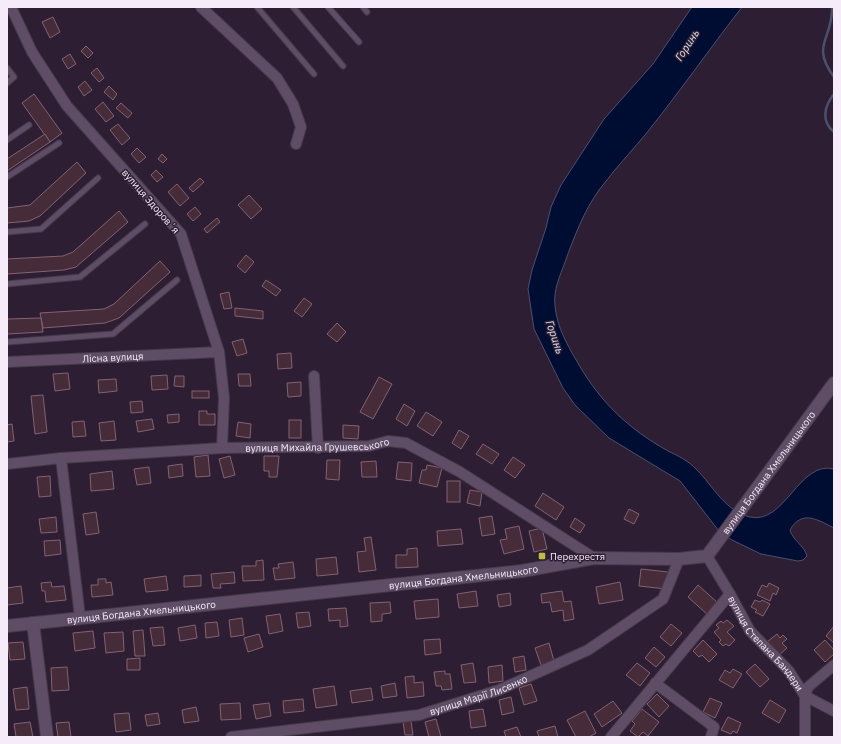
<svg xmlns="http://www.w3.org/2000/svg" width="841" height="744" viewBox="0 0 841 744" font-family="'IBM Plex Sans',sans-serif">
  <rect width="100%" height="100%" fill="#2e1e33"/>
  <path fill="#000d32" stroke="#4a506e" d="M692,7H742C714,43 688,80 660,116C641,142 618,164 599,190C584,211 574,237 565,262C560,276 553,290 555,306C557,328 568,346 579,365C602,404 629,429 668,451C678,456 689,461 697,470C713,486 725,511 750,517C785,525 799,460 834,469V528C818,520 802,509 790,530C793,541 804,545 807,556L803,560L798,561L761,554L732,540L719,531L680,481L609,438L575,405L563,388L534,329L528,289L532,270L546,228L551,207L561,185L604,119L653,64Z"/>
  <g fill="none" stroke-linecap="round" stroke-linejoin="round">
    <g stroke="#4a506e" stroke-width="2.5">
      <path d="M832,7C833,40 810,44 834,77"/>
      <path d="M834,94C824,106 821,122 834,132"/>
    </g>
  </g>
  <g fill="#462b39" stroke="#826372">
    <path d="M53,17L60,32L50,38L42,22Z"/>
    <path d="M86,46L93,53L88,58L81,51Z"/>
    <path d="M70,54L76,64L68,69L62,59Z"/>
    <path d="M97,68L104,78L99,82L91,73Z"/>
    <path d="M85,81L92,90L84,96L78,87Z"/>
    <path d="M109,86L117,94L113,100L104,92Z"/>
    <path d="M34,94L62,133L50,142L22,103Z"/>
    <path d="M103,102L114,116L106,122L95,109Z"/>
    <path d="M121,103L132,113L128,118L116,108Z"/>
    <path d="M118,124L130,138L122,145L110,130Z"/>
    <path d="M45,134L50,142L7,171V159Z"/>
    <path d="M137,148L146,157L139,163L131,154Z"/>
    <path d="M162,154L167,159L163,163L158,159Z"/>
    <path d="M77,162L86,173L40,216L29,221L7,223V208L30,205Z"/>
    <path d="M156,170L163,177L157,182L151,175Z"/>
    <path d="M200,178L204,182L193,192L189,188Z"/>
    <path d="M177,184L189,198L180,206L168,192Z"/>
    <path d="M249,195L262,209L251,219L238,205Z"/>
    <path d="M195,207L201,214L193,221L187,214Z"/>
    <path d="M119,211L128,222L76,267L64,270L7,274V259L63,256L73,252Z"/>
    <path d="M217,218L220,222L207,233L204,229Z"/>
    <path d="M246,255L254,262L245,273L237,266Z"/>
    <path d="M160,261L170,272L119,318L105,323L43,328L40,313L104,309L114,304Z"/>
    <path d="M266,280L281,290L276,296L262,286Z"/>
    <path d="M229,292L232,308L224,309L220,294Z"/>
    <path d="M304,298L312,304L302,317L294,311Z"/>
    <path d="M235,308L263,311V319L235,316Z"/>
    <path d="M41,318L43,332L7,334V319Z"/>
    <path d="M337,323L346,332L337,342L327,334Z"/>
    <path d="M243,339L247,353L237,356L232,342Z"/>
    <path d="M291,353L292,368L278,369L277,354Z"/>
    <path d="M68,373L70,389L55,391L53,374Z"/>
    <path d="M238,374H250L251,386H239Z"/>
    <path d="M167,375L168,389L152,390L151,376Z"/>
    <path d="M175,376H184V387L174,386Z"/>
    <path d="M379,377L392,384L373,419L360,412Z"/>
    <path d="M116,379L117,391L99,393L98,380Z"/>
    <path d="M301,382V396L288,397L287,383Z"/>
    <rect x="192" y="391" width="17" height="7"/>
    <path d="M43,395L47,432L35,434L31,396Z"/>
    <path d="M142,401L143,412L131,413L130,402Z"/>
    <path d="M404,404L415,411L407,426L396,419Z"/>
    <path d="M199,411H207V414H215V425H199Z"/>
    <path d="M426,412L442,422L433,436L417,426Z"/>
    <path d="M179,414V422L168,423L167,415Z"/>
    <path d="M152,419L154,429L138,432L136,421Z"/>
    <rect x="289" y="420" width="12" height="18"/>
    <path d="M84,421L86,436L73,437L72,422Z"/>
    <path d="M114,421L116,440L101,441L99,423Z"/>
    <path d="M238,422L251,424L250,438L236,436Z"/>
    <path d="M12,424L14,441L7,442V425Z"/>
    <path d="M343,425L359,426L358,439L343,438Z"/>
    <path d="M459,430L469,436L461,449L452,443Z"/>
    <path d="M483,444L499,454L492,464L476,454Z"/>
    <path d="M208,455L210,476L196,477L194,457Z"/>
    <path d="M230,456L235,475L224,478L219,459Z"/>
    <path d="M264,456H279L277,477H269V471H264Z"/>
    <path d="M513,457L525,465L515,478L504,470Z"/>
    <path d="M327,460H340L339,480L326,479Z"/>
    <path d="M376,461L377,477H362L361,462Z"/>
    <path d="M398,462L412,463L411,481L396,479Z"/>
    <path d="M182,464L183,476L169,478L168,466Z"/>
    <path d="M427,465L442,468L437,487L419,483L422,470H426Z"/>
    <path d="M149,467L151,483L137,485L134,469Z"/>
    <path d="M112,471L114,489L91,491L90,474Z"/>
    <path d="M50,476L51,496L39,497L37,477Z"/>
    <rect x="447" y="481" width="13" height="21"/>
    <path d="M470,490L482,492L480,506L467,503Z"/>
    <path d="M543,493L564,507L556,520L535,506Z"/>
    <path d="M629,509L639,514L634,524L624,519Z"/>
    <path d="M96,512L99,533L86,535L83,514Z"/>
    <path d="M492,516L495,534L482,536L479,518Z"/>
    <path d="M56,517L57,532L41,533L39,519Z"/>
    <path d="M575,518L585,525L580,533L570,527Z"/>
    <path d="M519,526L524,549L504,554L500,540L507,539L505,529Z"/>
    <path d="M542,528L547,549L534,552L529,531Z"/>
    <path d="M461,529L463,544L438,546L437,531Z"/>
    <path d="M371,537L376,570L359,572L357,552L366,551L364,538Z"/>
    <path d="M60,540L61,554L45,556L44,541Z"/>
    <path d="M417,548L418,567L396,568V555H407V549Z"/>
    <path d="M336,557L338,574L317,576L316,559Z"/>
    <path d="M263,560L264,580L243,581L242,566H256V561Z"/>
    <path d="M293,562L295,578L275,580L273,568H279L278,564Z"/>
    <path d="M641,569L668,572L666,589L639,586Z"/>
    <path d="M234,572L235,583L220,584L221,588H213L211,574Z"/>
    <path d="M201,575V586L184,587V576Z"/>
    <path d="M166,576L168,590L146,592L144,579Z"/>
    <path d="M98,579H106V583L111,582L113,595L92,597L91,585H98Z"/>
    <path d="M51,582L52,587L64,586L66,600L46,602L45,591H42L41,583Z"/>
    <path d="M620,582L623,600L599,604L596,587Z"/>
    <path d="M769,583L779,588L776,595L773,593L770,601L757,595L762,585L767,587Z"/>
    <path d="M698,585L718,603L708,615L688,597Z"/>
    <path d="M21,586L23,603L7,605V588Z"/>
    <path d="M476,591L478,606L459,608L457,594Z"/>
    <path d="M562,591L564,602L571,601L574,619L564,621L563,610L552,612L550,602L542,603L541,594Z"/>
    <path d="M510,593L511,605L499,607L497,595Z"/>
    <path d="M438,599L439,617L416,619L414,601Z"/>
    <path d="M755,600L760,602L762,600L770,604L763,616L755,612L757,610L751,607Z"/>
    <path d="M390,602L391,613L382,614V621L371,622L370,603Z"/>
    <path d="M346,608L348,626L340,627V620L329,621L328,609Z"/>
    <path d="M309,612L311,626L298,628L296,613Z"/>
    <path d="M280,614L283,631L269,634L266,616Z"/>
    <path d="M242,618L244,635L231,637L229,620Z"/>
    <path d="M727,620L734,626L727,632L735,640L729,646L726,644L723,646L719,642L721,640L714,632L719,628L716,625L721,621L723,623Z"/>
    <path d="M217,622L219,636L206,638L205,623Z"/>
    <path d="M671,624L682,633L671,646L660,637Z"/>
    <path d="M195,625L197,638L180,641L178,628Z"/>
    <path d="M834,626V643L826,636Z"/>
    <path d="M163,627L165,645L153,646L150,628Z"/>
    <path d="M143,630L145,656H135L133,631Z"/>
    <path d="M93,631L95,648L75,651L73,633Z"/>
    <path d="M123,632L124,651L106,653L104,633Z"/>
    <path d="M259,634L263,647L248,652L244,638Z"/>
    <path d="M777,634L780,638L783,635L787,639L782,643L787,648L778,656L767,642Z"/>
    <path d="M440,639L441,653L425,655L424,640Z"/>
    <path d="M703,640L717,654L709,662L702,655L699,657L693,651Z"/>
    <path d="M825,640L834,650V654L825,662L814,650Z"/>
    <path d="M23,642L25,659L10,660L8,643Z"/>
    <path d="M549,643L554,661L541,665L535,648Z"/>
    <path d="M654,647L665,657L656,667L645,658Z"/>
    <path d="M524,656L526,670L515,672L513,658Z"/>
    <path d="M140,658V670H127V659Z"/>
    <path d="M473,663L476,682L464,683L461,665Z"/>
    <path d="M637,663L650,673L640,686L626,675Z"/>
    <path d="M755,664L769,679L760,687L746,672Z"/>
    <path d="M502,665L503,681L489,683L488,667Z"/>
    <path d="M67,667L69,690L52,691L51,668Z"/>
    <path d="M733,669L742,674L733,688L719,680L725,670L730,673Z"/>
    <path d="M445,671V674H450L452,689L442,690L441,686H436L434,672Z"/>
    <path d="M414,676V683L423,682L424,696L407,698L405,677Z"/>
    <path d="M395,683L397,696L383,698L381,686Z"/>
    <path d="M531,684L537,701L524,705L519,688Z"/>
    <path d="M334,686L337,705L316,708L313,689Z"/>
    <path d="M27,687L29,709L16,710L13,689Z"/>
    <path d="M371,688L373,700L352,703L350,691Z"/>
    <path d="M657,694L669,706L659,717L647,704Z"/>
    <path d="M511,697L514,712L502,715L499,700Z"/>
    <path d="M710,698L722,703L715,718L703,712Z"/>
    <path d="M303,699L304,711L284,713L283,701Z"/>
    <path d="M770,700L786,710L779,723L762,713Z"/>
    <path d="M613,701L622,713L602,727L594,714Z"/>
    <path d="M240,703L241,719L221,720L220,704Z"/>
    <path d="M269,703L271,716L256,719L253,705Z"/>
    <path d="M196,707L199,721L184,723L182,710Z"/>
    <path d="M483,709L486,726L471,728L469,711Z"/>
    <path d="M642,709L659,722L648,736L643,732L638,737L630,731L635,724L632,721Z"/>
    <path d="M585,711L596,733L589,737H576L567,720Z"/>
    <path d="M129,713L131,730L116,732L114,714Z"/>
    <path d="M158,713L160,724L147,726L145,715Z"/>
    <path d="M728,717L741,723L737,733L733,731L731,734L721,730Z"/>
    <path d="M436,719L441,737H429L425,722Z"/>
    <path d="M411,721L413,735H405L403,722Z"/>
    <path d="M30,722L33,737H16L14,724Z"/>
    <path d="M69,722L71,737H58L56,723Z"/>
    <path d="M555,726L558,737H539L537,731Z"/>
    <path d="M517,727L521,737H506L504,731Z"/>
  </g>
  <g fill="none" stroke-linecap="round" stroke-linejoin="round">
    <g stroke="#47394c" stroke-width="7">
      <g id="lane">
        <path d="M257,7L314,74"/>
        <path d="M293,7L343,66"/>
        <path d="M328,7L359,42"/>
        <path d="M363,7L367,12"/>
        <path d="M7,68L14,77L7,83"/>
        <path d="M7,140L29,125"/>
        <path d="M7,177L59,143"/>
        <path d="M7,232L41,229L98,178"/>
        <path d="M7,284L80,277L145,224"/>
        <path d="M7,342L113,334L177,280"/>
      </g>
    </g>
    <g stroke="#47394c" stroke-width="12">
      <g id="street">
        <path d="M11,7L32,52L67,106L181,234L219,352L224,398L222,448"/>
        <path d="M201,7L277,78L293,104L301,127L296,144"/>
        <path id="s1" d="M7,362L219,352"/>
        <path d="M314,376L318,448"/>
        <path d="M61,458L80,617"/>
        <path id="s2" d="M7,464L61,458L222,448L369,446L388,441L406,443L460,472L594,558"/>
        <path id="s3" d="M707,556L730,594L750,631L789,671L805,696V737"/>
        <path d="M834,665L808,687L805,696L834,711"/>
        <path d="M655,683L714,727L711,737"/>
        <path id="s4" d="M231,737L419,715L499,690L588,650L663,599L679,559"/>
        <path d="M611,737L730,594"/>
      </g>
    </g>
    <g stroke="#47394c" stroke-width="14">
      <g id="secondary">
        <path d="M33,623L47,737"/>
        <path id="s5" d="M7,626L522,571L594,558L679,559L707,556L834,383"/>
      </g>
    </g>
    <use href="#lane" stroke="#5f4d65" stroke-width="5"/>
    <use href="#street" stroke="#5f4d65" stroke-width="10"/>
    <use href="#secondary" stroke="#5f4d65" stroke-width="12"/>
  </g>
  <rect fill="#bdbf43" stroke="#2e1e33" stroke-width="1.5" x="538" y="552" width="8" height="8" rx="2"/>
  <g text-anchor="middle" stroke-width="3" stroke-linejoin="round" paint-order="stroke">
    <g font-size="10" fill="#f6ebf9" stroke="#2e1e33">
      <text transform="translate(151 201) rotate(49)" y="4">вулиця Здоровʼя</text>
      <text dy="4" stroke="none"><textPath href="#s1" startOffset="106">Лісна вулиця</textPath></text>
      <text dy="4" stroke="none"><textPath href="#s2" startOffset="311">вулиця Михайла Грушевського</textPath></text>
      <text dy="4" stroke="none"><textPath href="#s5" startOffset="808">вулиця Богдана Хмельницького</textPath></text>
      <text dy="4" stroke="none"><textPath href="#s5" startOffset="459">вулиця Богдана Хмельницького</textPath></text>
      <text dy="4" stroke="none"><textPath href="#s5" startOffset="135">вулиця Богдана Хмельницького</textPath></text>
      <text dy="4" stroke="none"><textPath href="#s3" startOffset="106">вулиця Степана Бандери</textPath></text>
      <text dy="4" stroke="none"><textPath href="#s4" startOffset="252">вулиця Марії Лисенко</textPath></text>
    </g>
    <g font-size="10" fill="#f6ebf9" stroke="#2e1e33" text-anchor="start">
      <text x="550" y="560">Перехрестя</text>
    </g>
    <g font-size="11" font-style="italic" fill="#d6e2f3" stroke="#2e1e33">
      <text transform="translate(687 45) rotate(-57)" y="4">Горинь</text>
      <text transform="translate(555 337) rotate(71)" y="4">Горинь</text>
    </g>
  </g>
  <rect width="841" height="744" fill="none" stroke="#f6ebf9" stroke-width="16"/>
</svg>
